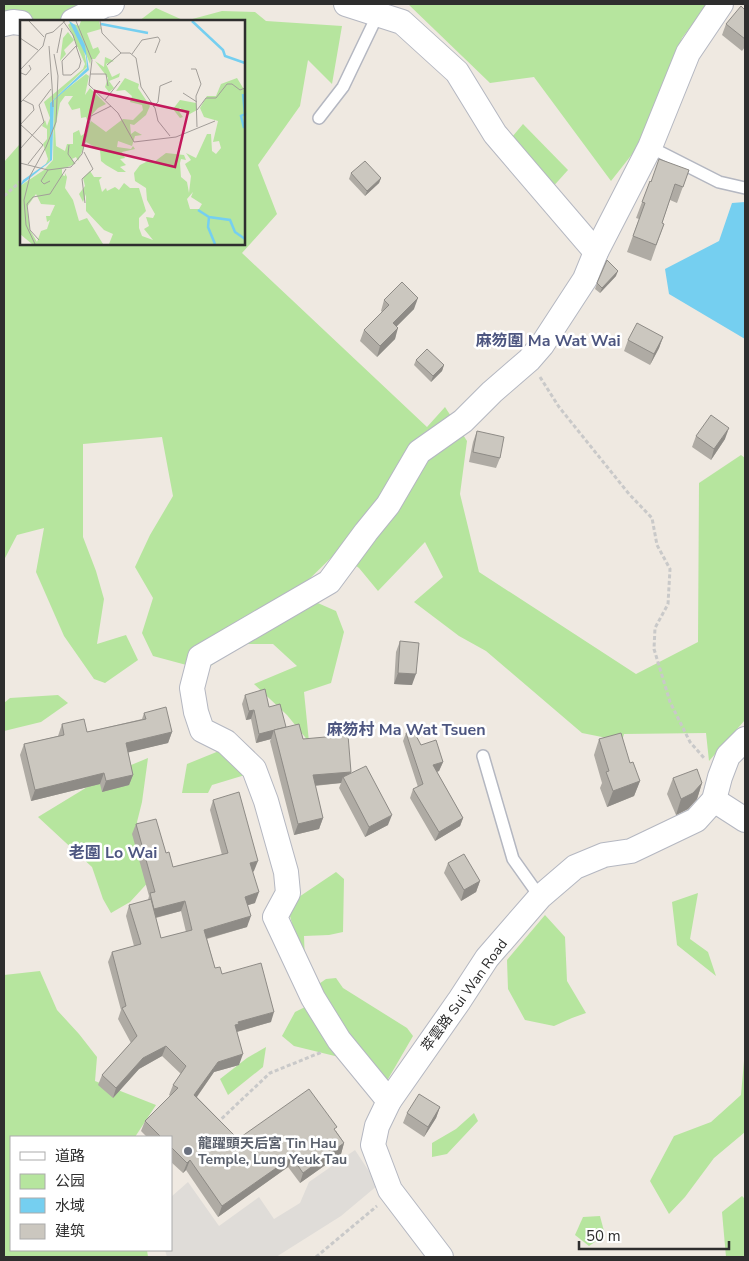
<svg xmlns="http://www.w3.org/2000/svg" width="749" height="1261" viewBox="0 0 749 1261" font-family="'Nunito Sans','Noto Sans SC',sans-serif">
  <rect width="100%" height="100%" fill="#efe9e1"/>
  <g fill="#b6e59e">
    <path d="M4,4H112L73,21H21L4,24Z"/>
    <path d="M408,4H708L682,38L648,134L611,181L534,77L490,83Z"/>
    <path d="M156,8L185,21L222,11L255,12L266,21L342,26L332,84L308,60L300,106L258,165L277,214L242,253L427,427L445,407L467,441L460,494L479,572L636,674L698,642L699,483L741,455L745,458V720L709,761L706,733L624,734L622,741L582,733L486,651L459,636L414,602L443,577L425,542L378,591L359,568L337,552L295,593L336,611L344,632L331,683L304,692L309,742L287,715L254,684L297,666L273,644H241L205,670L153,656L142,633L153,598L135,567L150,535L173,496L162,437L83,444V537L96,571L104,599L97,644L126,635L138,660L105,683L94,679L64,636L36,572L44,528L17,535L4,560V162L19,145L21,136V244H244V21H139Z"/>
    <path d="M523,124L568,170L550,190L506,144Z"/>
    <path d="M58,695L68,703L41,722L4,731V703L10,698Z"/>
    <path d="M219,751L245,775L212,785L208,793H182L187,764Z"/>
    <path d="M148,758L142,802L137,822L153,877L130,902L111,913L103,899L92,867L38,817L107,775Z"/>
    <path d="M336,872L344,879L343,932L329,935L304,936L305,964L297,942L287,905Z"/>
    <path d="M698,893L690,939L708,952L716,976L677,945L672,902Z"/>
    <path d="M545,915L565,937L567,981L586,1013L572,1018L554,1026L525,1020L508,989L507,960Z"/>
    <path d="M40,971L57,1010L79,1034L97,1057L95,1081L156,1105L135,1137H11V1250H147L148,1257H4V975Z"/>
    <path d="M336,978L343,988L407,1028L413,1036L384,1086L343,1058L294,1046L282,1036L295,1012L321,999L313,988L326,979Z"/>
    <path d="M266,1047L263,1067L228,1095L220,1079L247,1058Z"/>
    <path d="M744,1061L745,1062V1132L714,1158L685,1197L669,1214L650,1181L674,1136L711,1122L741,1095Z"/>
    <path d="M474,1113L478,1121L447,1154L432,1157V1143L456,1129Z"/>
    <path d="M742,1196L745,1199V1257H726L722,1212Z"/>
    <path d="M600,1216L605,1235L589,1246L575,1235L583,1217Z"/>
  </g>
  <path fill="#dfdcd8" d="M355,1150L378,1185L341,1216L276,1257H167L165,1250H171V1197L188,1182L219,1226L259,1197L274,1219L300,1203L309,1182Z"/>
  <path fill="#75cff0" d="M745,202V339L669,294L665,269L719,241L732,203Z"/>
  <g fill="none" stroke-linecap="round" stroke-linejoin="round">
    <g stroke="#b4b7c1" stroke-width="14">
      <g id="service">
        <path d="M319,118L343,87L378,14"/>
        <path d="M650,147L719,182L745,188"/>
        <path d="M483,756L513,859L540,897"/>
      </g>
    </g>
    <g stroke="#b4b7c1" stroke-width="26">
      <g id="minor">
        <path d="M346,4L402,22L457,72L495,134L596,252"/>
        <path d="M73,21L105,5L112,4"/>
        <path d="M4,24L13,22L21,23"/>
        <path d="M714,800L745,820"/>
        <path d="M389,1101L339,1040L313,998L275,917L288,893L286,872L266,801L254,769L226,742L202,730L196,712L192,688L200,657L329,582L366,532L388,505L419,452L463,421L492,392L529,360L542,345L585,279L596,252L650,147L688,53L721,4"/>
        <path d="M441,1257L390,1190L373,1145L377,1126L389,1101L459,1001L487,958L540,897L575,867L604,855L631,851L696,820L714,800L720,777L728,756L745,739"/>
      </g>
    </g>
    <g stroke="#c9c9c9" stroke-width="3" stroke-dasharray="4 2.5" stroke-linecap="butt">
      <path d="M4,196L21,181"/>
      <path d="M540,377L559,407L629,494L652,518L657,545L670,569L668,604L655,628L654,649L670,702L690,742L705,759"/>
      <path d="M217,1123L270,1073L322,1052"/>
      <path d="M316,1257L377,1206"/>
    </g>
    <use href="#service" stroke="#fff" stroke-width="11"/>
    <use href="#minor" stroke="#fff" stroke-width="24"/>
  </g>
  <g fill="#afaba4" fill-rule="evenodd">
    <path d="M745,10V47L742,51L722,35L726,24Z"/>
    <path d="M689,170L677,203L670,200L662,223L664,224L651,261L627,252L639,219L636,218L650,181L651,182Z"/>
    <path d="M351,173L381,178L379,183L365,196L349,179Z"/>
    <path d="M616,276L600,293L595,289L597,283Z"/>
    <path d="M384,300L414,309L397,326L395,339L377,357L360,341L364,330L382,312L381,311Z"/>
    <path d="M663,337L659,348L650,365L624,351L628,340Z"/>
    <path d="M416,360L444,365L442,371L431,382L414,365Z"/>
    <path d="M477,431L500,458L496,468L469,462L473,442Z"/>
    <path d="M696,436L725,439L711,460L692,447Z"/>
    <path d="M400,641L412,685L394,684L396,652Z"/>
    <path d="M245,695L269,707L286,727L351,774L388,825L365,837L339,788L341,783L315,786L323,818L319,829L294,835L270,741L271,739L256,743L251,719L246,720L242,704Z"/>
    <path d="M144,713L172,732L168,743L128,752L133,775L129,785L102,792L100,784L31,801L20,755L24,744L58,736L62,724L87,732L142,719Z"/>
    <path d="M406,733L443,762L439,771L437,772L463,818L460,826L435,841L410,798L413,789L418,787L403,741Z"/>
    <path d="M599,739L630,763L640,781L634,796L607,807L600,788L602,783L594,755Z"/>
    <path d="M673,778L702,783L697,799L688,809L676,815L667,794Z"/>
    <path d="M213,800L254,871L253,872L255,903L248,905L247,927L207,939L215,968L271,1022L237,1032L239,1065L214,1072L197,1097L238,1139L336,1131L344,1143L341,1154L300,1183L288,1167L218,1217L186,1170L183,1173L171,1162V1137H147L141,1131L145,1121L170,1096L169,1095L173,1085L181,1074L162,1056L139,1069L113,1098L98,1085L102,1075L131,1043L118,1019L121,1010L108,962L112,952L134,946L126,916L129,905L148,900L149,896L132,834L136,824L166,853L173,867L222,855L210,810ZM181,911L186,932L161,938L156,918Z"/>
    <path d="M448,863L480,881L476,892L461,901L444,873Z"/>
    <path d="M440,1107L436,1118L424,1137L403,1123L407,1113Z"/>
  </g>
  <g fill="#8e8b86">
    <path d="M381,178L379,183L365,196L367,191Z"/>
    <path d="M618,271L616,276L600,293L602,288Z"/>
    <path d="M418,298L414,309L389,334L393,323Z"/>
    <path d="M398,328L395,339L377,357L380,346Z"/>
    <path d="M663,337L659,348L650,365L654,354Z"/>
    <path d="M444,365L442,371L431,382L433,376Z"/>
    <path d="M729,428L725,439L711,460L714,449Z"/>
    <path d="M398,673L416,674L412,685L394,684Z"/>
    <path d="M254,710L251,719L246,720L249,711Z"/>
    <path d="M274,730L271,739L256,743L259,734Z"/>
    <path d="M172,732L168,743L122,754L126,743Z"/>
    <path d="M443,762L439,771L430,774L433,765Z"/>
    <path d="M351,772L347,783L343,777L341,783L309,786L313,775Z"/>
    <path d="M104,773L100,784L31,801L35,790Z"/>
    <path d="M133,775L129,785L102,792L106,781Z"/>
    <path d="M640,781L634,796L607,807L613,791Z"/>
    <path d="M702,783L697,799L688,809L676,815L681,799Z"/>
    <path d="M392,815L388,825L365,837L369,827Z"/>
    <path d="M323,818L319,829L294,835L298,824Z"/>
    <path d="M463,818L460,826L435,841L439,832Z"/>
    <path d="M258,861L254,871L246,874L250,863Z"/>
    <path d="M480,881L476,892L461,901L464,890Z"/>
    <path d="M259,892L255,903L242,907L245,897Z"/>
    <path d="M185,901L181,911L150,919L154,909Z"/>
    <path d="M251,916L247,927L201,940L204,930Z"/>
    <path d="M274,1012L271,1022L236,1032L235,1025L238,1022Z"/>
    <path d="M166,1046L162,1056L139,1069L113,1098L116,1088L143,1058Z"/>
    <path d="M243,1054L239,1065L214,1072L191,1105L194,1095L218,1062Z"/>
    <path d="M440,1107L436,1118L424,1137L428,1127Z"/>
    <path d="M344,1143L341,1154L300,1183L303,1173Z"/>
    <path d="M292,1157L288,1167L218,1217L222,1206Z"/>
    <path d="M190,1160L186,1170L183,1173L187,1163Z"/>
  </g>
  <g fill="#cbc7bf" stroke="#8e8b86">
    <path d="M741,6L745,10V39L726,24Z"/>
    <path d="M659,159L689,170L683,187L675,184L662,223L664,224L656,245L633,236L645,203L642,202L650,181L651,182Z"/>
    <path d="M365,161L381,178L367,191L351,173Z"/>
    <path d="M607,260L618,271L602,288L597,283Z"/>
    <path d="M402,282L418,298L393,323L398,328L380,346L364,330L389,305L384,300Z"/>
    <path d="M637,323L663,337L654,354L628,340Z"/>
    <path d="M427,349L444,365L433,376L416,360Z"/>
    <path d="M711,415L729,428L714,449L696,436Z"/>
    <path d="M477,431L504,437L500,458L473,452Z"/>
    <path d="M400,641L419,643L416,674L398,673Z"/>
    <path d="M265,689L269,707L280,704L286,727L259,734L254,710L249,711L245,695Z"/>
    <path d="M166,707L172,732L126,743L133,775L106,781L104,773L35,790L24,744L64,735L62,724L84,719L87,732L146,719L144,713Z"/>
    <path d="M299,724L303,739L348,735L351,772L313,775L323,818L298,824L274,730Z"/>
    <path d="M413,730L421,745L436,740L443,762L433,765L463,818L439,832L413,789L423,784L406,733Z"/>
    <path d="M621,733L630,763L633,762L640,781L613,791L606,772L609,771L599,739Z"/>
    <path d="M366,766L392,815L369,827L343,777Z"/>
    <path d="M697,769L702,783L693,793L681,799L673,778Z"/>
    <path d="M239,792L258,861L250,863L259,892L245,897L251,916L204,930L215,968L220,967L222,974L261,963L274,1012L238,1022L239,1024L235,1025L243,1054L218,1062L194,1095L238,1139L309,1089L337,1127L334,1129L344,1143L303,1173L292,1157L222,1206L190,1160L187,1163L171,1147V1137H161L145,1121L178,1088L173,1085L186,1066L166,1046L143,1058L116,1088L102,1075L137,1036L122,1008L126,1006L112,952L141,944L129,905L151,899L161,938L192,930L185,901L154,909L150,893L155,892L136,824L156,819L166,853L169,852L173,867L228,853L213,800Z"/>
    <path d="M464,854L480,881L464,890L448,863Z"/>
    <path d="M419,1094L440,1107L428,1127L407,1113Z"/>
  </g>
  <circle fill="#6b7280" stroke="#fff" stroke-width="2" cx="188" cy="1151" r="5"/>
  <g text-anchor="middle" stroke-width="5" stroke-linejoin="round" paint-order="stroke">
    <g font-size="14" fill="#2e2e2e" stroke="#fff">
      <text transform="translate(464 995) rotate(-54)" y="5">萃雲路 Sui Wan Road</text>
    </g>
    <g font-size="14" font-weight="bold" fill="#5b616d" stroke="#fff" text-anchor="start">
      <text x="198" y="1148">龍躍頭天后宮 Tin Hau<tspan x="198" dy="16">Temple, Lung Yeuk Tau</tspan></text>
    </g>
    <g font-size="16" font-weight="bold" fill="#4d5680" stroke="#fff">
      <text x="548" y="346">麻笏圍 Ma Wat Wai</text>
      <text x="406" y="735">麻笏村 Ma Wat Tsuen</text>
      <text x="113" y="858">老圍 Lo Wai</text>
    </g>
  </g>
  <g transform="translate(20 20)">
    <rect width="225" height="225" fill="#efe9e1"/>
    <path d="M61,1H79L81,9L67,13L73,29L78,27L80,32L75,39H71L69,53L70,44L54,4L59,6ZM51,2L64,30L67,47L30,83L31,140L25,146L28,139L23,124L27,119V109L22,106L25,100L27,106L30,98L24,82L63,49L65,44L48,5ZM48,12L54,20L44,30L46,34L40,41L43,18ZM85,37L94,41L86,44L92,57L100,53L99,57L89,61L94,68L89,72L85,67L88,58L75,41L84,47ZM66,54L69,56L65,75L70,68L86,84L78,88L67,100L66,97L61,98L60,88L52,90L48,83L53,76H45L40,83L35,109L36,126L45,131L47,124H53V113L59,110L61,116L65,113L71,101L86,112L103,99L113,100L123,90L122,85L110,82L112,76L105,70L96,71L105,58L119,64L118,68L130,86L126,95L114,105L110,104L111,114L115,111L122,115L115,116L112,126L98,121L97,127L111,129L113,126L115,129L102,132L105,138L100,139L106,145L100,147L106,152H98L86,145L81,141L80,130L66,122L58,141L56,137L52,139L55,144L42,149V155L45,156V153L47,157L45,168L53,180L59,201L67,198L83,224H12L0,214V166L24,150L33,140L34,79ZM16,174L21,184L35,185L30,196H26L27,202L30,200L27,209L21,211L17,222L10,210L7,187ZM217,58L225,71V224H89L93,214L84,210L66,191V174L63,182L59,174L65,166L63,158L70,151L74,157H82L79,160L82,172L86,168L87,171L95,167L99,170L104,163L110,168H119L126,191L119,198V208L122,216L133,220L124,209L129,206L126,197L133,198L135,194L127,180L126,168L115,161L114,153L120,145L130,140L134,142L146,133L164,135L166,140L161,139L160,143L161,157L167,162L169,173L171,156L165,144L171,140L166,133L176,138L187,114H191L192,131L196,134L201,128L199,121L193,122L198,101L184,97L180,88L187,76H196L201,64ZM173,172L171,177L182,184L179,189H170L167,179ZM160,80L176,83L177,90L168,95L160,88L158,90L163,97L160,98L153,89Z" fill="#b6e59e" fill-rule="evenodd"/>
    <path d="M49,1L55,5L65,25L69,50L34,80L32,140L0,166L3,160L30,141V83L67,48L66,36Z" fill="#75cff0"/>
    <path fill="none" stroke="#75cff0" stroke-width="2.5" d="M172,1L203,30L205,36L225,43M81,4L128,13M223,74L225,94L221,96L224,108M178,190L189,197L210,200L215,212L225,219M189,197L188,207L195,224"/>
    <path fill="none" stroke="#a29e99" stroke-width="1" d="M9,1L24,17M43,1L53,15L57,27M56,1L72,40L69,65L98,93L114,122L156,117L195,101M80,1L82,13L101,33H110L116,38L121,67L135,88L138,101L150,116M0,18L18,30M29,26L32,65M56,26L61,41L59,48L51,55H43L42,41ZM37,33L42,8M112,34L122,20L138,17L140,20L135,33M87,45L101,33M171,49H176L181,64L176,76L177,107M0,50L23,26L26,14L33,12L45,1M1,53L6,55L11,49L9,45M70,54H86L88,66M32,65L33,87M163,73L177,82M3,80L13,85L14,90M85,80L100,61M0,83L29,53M19,85L31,69M133,87L138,82L140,66L152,61M177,90L186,78H196L207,64H212L220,70L225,68M0,104L23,125L8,144M0,105L14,90M49,125L48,134L55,144M0,129L24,102L19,85M64,132L73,149L62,159L65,183M0,143L28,150M30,161L24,164L21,161L28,150L51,147L62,134L71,96L91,86M19,220L10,210L7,184L13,177L30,174L46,149M15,224L6,205L4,180L10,156L26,127L36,102L38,56L34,34"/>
    <path fill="#c2185b" fill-opacity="0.15" stroke="#c2185b" stroke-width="2.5" d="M75,71L168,92L155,147L63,125Z"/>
    <rect width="225" height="225" fill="none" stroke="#2e2e2e" stroke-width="2.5"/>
  </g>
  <rect width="749" height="1261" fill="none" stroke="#2e2e2e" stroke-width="10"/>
  <rect x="10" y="1136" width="162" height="115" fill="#ffffff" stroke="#ababab"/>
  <rect x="20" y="1152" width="25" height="8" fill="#ffffff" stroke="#ababab"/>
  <text x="55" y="1161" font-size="15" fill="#2e2e2e">道路</text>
  <rect x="20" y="1174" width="25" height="15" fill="#b6e59e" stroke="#ababab"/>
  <text x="55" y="1186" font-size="15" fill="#2e2e2e">公园</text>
  <rect x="20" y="1198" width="25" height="15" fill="#75cff0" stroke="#ababab"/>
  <text x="55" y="1211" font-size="15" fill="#2e2e2e">水域</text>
  <rect x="20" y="1224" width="25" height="15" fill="#cbc7bf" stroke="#ababab"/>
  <text x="55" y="1236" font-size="15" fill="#2e2e2e">建筑</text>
  <path d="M579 1241v8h150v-8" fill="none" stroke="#2e2e2e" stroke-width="2.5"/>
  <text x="586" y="1241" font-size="15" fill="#2e2e2e" stroke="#ffffff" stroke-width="4" paint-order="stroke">50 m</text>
</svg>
